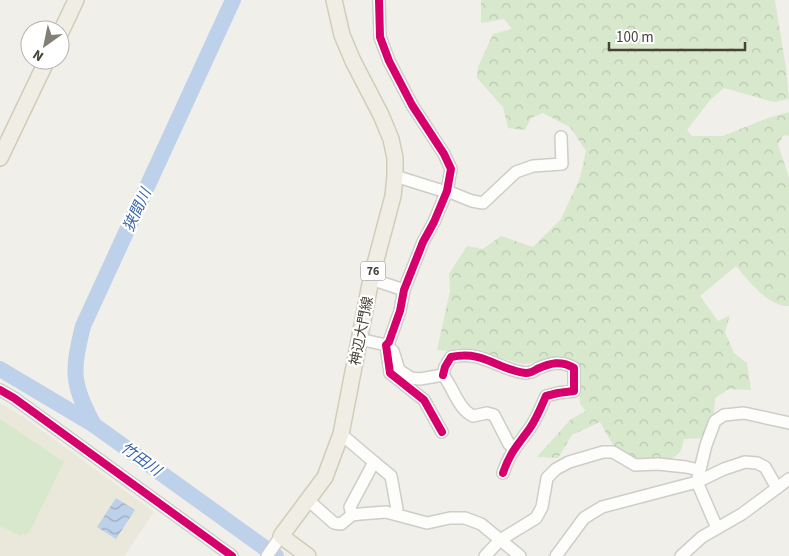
<svg xmlns="http://www.w3.org/2000/svg" width="789" height="556" viewBox="0 0 789 556" font-family="'Source Sans 3','Noto Sans JP',sans-serif">
  <defs>
    <pattern id="forest-crowns" width="20" height="18" patternUnits="userSpaceOnUse" patternTransform="scale(1.25)"><rect width="20" height="18" fill="#d8e8cc"/><path d="M2 6a3 3 0 1 1 6 0M12 15a3 3 0 1 1 6 0" fill="none" stroke="#bbc8b0"/></pattern>
    <pattern id="water-waves" width="16" height="10" patternUnits="userSpaceOnUse" patternTransform="scale(1.25)"><rect width="16" height="10" fill="#bed1ea"/><path d="M0 5q4-4 8 0t8 0" fill="none" stroke="#9cabbe"/></pattern>
  </defs>
  <rect width="100%" height="100%" fill="#f0efea"/>
  <path fill="#eae8da" d="M0,403L22,416L154,512L124,556H0Z"/>
  <path fill="url(#forest-crowns)" d="M481,0H775L786,68L789,99L774,102L724,88L710,100L687,130L692,136H723L768,118L789,112V136L784,135L778,144L789,178V306C768,307 748,280 736,266L700,296L718,321L730,315L725,332L734,353L747,363L751,390L729,389L715,398L714,414L703,438L684,439C683,443 682,450 679,453C662,471 626,460 612,443C608,437 604,429 600,422L572,435L558,458L537,457L571,419L586,411L580,404L578,366L565,358L523,364L484,354L437,350L450,291L449,274L467,246L483,249L501,236L533,247L561,219L580,178L586,151L570,127L543,113L531,118L525,130L508,128L503,107L477,78L478,67L493,34L512,29L504,19L481,23Z"/>
  <path fill="#d8e8cc" d="M0,419L64,462L29,533L20,536L0,526Z"/>
  <path fill="url(#water-waves)" d="M116,498L135,510L116,539L97,527Z"/>
  <g fill="none" stroke-linecap="round" stroke-linejoin="round">
    <g stroke="#bed1ea" stroke-width="16">
      <path d="M0,369L94,425L276,556"/>
      <path d="M94,425C71,383 72,371 83,326L233,0"/>
    </g>
    <g stroke="#cecdc8" stroke-width="14">
      <g id="minor">
        <path d="M379,0L380,37L389,61L412,105L444,154L451,169L447,191L434,222L423,242L404,290L400,311L389,342L386,345L390,373L424,400L442,432"/>
        <path d="M395,176L443,191H447L472,201L483,203L516,172L533,166L562,164L561,137"/>
        <path d="M371,279L404,290"/>
        <path d="M359,339L386,345L393,351L399,370L411,378L420,379L443,375C453,387 458,409 473,416L487,413L494,415L509,444L514,448"/>
        <path d="M443,375L445,367L451,357C485,350 497,370 526,373C530,373 534,371 537,369C550,363 561,360 574,368V391L558,393L546,396C541,407 537,418 530,428C518,445 510,452 503,473"/>
        <path d="M0,390L14,398L232,556"/>
        <path d="M341,434L374,462L350,507L352,515"/>
        <path d="M374,462L391,476L397,509L395,514"/>
        <path d="M309,501L334,523L341,524L352,515L360,514L386,512L427,523L450,518H465L481,524L520,556"/>
        <path d="M717,528L697,482L706,445L715,421L724,415L744,413L789,423"/>
        <path d="M267,556L281,536"/>
        <path d="M485,556L500,540L536,518L542,507L547,478L556,469L569,462L603,452H613L635,465L658,464L686,467L699,470"/>
        <path d="M556,556L584,518L602,507L697,482L724,469L745,462L757,463L765,467L777,488"/>
        <path d="M681,556L702,537L742,514L789,479"/>
      </g>
    </g>
    <g stroke="#d1cdb9" stroke-width="18">
      <g id="major">
        <path d="M60,34L76,0"/>
        <path d="M0,158L47,60"/>
        <path d="M308,556L281,536L325,477L341,434L371,279L393,196L395,176V158L391,139L381,115L353,61L342,35L334,0"/>
      </g>
    </g>
    <use href="#minor" stroke="#fdfdfc" stroke-width="11"/>
    <use href="#major" stroke="#f0eee4" stroke-width="15"/>
    <g stroke="#fff" stroke-width="11">
      <g id="cycleway">
        <path d="M379,0L380,37L389,61L412,105L444,154L451,169L447,191L434,222L423,242L404,290L400,311L389,342L386,345L390,373L424,400L442,432"/>
        <path d="M443,375L445,367L451,357C485,350 497,370 526,373C530,373 534,371 537,369C550,363 561,360 574,368V391L558,393L546,396C541,407 537,418 530,428C518,445 510,452 503,473"/>
        <path d="M0,390L14,398L232,556"/>
      </g>
    </g>
    <use href="#cycleway" stroke="#d6006c" stroke-width="8"/>
  </g>
  <g text-anchor="middle" stroke-width="4.5" stroke-linejoin="round" paint-order="stroke">
    <rect fill="#fff" stroke="#7d7b73" stroke-width="1" x="360.5" y="261.5" width="25" height="19" rx="4"/>
    <g font-size="12" font-weight="bold" fill="#454237">
      <text x="373" y="275">76</text>
    </g>
    <g font-size="14" fill="#454237" stroke="#fff">
      <text transform="translate(361 331) rotate(-79)" y="5">神辺大門線</text>
    </g>
    <g font-size="15" font-style="italic" fill="#3965a8" stroke="#fff">
      <text transform="translate(137 210) rotate(-65)" y="5">狭間川</text>
      <text transform="translate(141 459) rotate(36)" y="5">竹田川</text>
    </g>
  </g>
  <g transform="translate(45 45) rotate(213)"><circle r="24" fill="#ffffff" stroke="#b5b3af"/>
  <path d="M0-4L9 19L0 12L-9 19Z" fill="#817f76"/>
  <text y="-8" font-size="14" font-weight="bold" text-anchor="middle" fill="#454237">N</text>
  </g>
  <path d="M609 42v8h136v-8" fill="none" stroke="#454237" stroke-width="2.5"/>
  <text x="616" y="42" font-size="15" fill="#454237" stroke="#ffffff" stroke-width="4" paint-order="stroke">100 m</text>
</svg>
